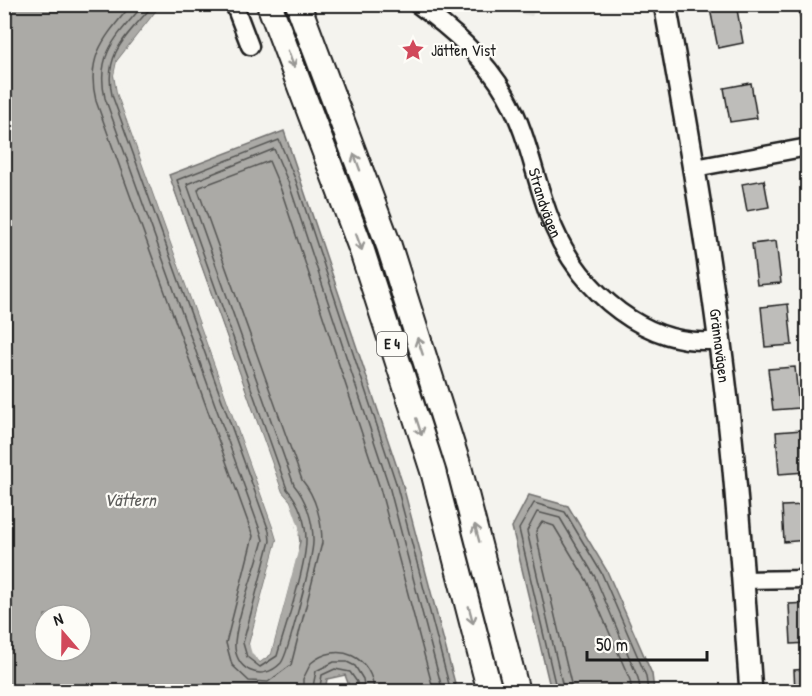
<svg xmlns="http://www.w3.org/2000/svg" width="812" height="696" viewBox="0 0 812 696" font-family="'Patrick Hand',sans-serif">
  <rect width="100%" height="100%" fill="#f4f3ee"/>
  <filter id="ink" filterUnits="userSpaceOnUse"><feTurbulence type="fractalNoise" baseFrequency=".0167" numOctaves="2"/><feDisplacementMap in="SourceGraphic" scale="12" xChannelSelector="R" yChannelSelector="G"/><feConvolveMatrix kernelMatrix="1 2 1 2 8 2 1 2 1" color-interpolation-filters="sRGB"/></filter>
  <g filter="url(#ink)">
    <path fill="#e4e3de" d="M473,5L537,4V5L532,16Z"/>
    <g fill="#abaaa6" stroke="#72716f" stroke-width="1.5" fill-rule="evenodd">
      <path d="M4,5H161L117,61L114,76L117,93L274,530L277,540L249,644L260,662L271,654L300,541L290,501L282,492L169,175L284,131L402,482L457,691H351L345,675L327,679L325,692L5,691ZM45,615H81V651H45Z"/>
      <path d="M529,495L568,506L607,571L652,674L654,691H551L512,527Z"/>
    </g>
    <path fill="#f4f3ee" d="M164,4L119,62L117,75L120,92L277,529L280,541L252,644L260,658L268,652L295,552L296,528L287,502L280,494L166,176L167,172L282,492L290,501L299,527L298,552L271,654L260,662L252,654L249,644L277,540L274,530L117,93L114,75L117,61L161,5Z"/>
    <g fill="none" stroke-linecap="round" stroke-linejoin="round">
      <g stroke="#555553" stroke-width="1.5">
        <path d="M132,4C105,37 85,56 96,101L253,536L226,643L232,665L249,681L268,682L291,665L322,543C322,521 316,497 302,480L198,190L200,187L269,161L280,187L380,488L434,692"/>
        <path d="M144,4C117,36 95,54 105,98L261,533L263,540C255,571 238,612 235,642C233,669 261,684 281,663C288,655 314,553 313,540C313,521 306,499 294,485L187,184L274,149L289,184L389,486L443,692"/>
        <path d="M154,4C128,35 103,52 112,95L269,531L270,541L243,643L247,657L260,667L277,656C285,628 306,567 306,540C306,522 299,502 287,489L177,180L279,140L296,181L396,483L451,692"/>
        <path d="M303,692V679L311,663C338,640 373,657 374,692"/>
        <path d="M312,692L316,671L334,662H347L355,666L363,679L365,692"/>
        <path d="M319,692L322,675L335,669L350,672L357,682V692"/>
        <path d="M557,692L519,529L534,503L565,512L602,574L646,676L648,692"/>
        <path d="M564,692L527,531L537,512L560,518L595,577L638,678L641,692"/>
        <path d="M573,692L540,553L536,531L542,522L554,526L587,581L630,680L632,692"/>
      </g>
    </g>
    <g fill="#bebdba" stroke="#1c1c1c" stroke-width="1.5">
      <path d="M709,4H736L743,43L718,48Z"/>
      <path d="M808,6V28L803,29L798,8Z"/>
      <path d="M751,83L757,118L730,122L724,88Z"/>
      <path d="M764,180L769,207L747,211L742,184Z"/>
      <path d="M776,241L781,283L757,285L752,244Z"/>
      <path d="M788,304L792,345L765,347L761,307Z"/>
      <path d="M795,367L799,408L773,410L768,369Z"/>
      <path d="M802,430L805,472L779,474L776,432Z"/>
      <path d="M806,505L807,540L784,542L782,506Z"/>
      <path d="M808,603V643L791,644L789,604Z"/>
      <path d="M808,669V692H795L794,670Z"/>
    </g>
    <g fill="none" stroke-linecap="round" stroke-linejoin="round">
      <g stroke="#1c1c1c" stroke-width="21">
        <g id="minor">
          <path d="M234,4L250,46"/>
          <path id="s1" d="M417,4C451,29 485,58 506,95C530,137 535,185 554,228C581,291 647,350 720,340"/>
          <path d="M695,168L808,147"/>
          <path d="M743,580L808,579"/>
        </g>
      </g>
      <g stroke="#1c1c1c" stroke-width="26">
        <g id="major">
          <path id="s2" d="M665,4C690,142 714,280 729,419C739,509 744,601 751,692"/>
        </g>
      </g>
      <g stroke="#1c1c1c" stroke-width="28">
        <g id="highway">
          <path d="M269,4L362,251L433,471L490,692"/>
          <path d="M298,4L389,246L459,467L517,692"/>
        </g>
      </g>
      <use href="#minor" stroke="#fdfcf7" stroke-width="16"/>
      <use href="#major" stroke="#fdfcf7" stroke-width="21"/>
      <use href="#highway" stroke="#fdfcf7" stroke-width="24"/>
    </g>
    <defs><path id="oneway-shaft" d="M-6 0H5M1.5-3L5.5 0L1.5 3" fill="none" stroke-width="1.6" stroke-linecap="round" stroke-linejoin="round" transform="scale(1.5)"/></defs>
    <g stroke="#989794">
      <use href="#oneway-shaft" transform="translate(291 59) rotate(70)"/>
      <use href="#oneway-shaft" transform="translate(357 162) rotate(-110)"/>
      <use href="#oneway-shaft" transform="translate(359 242) rotate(70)"/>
      <use href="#oneway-shaft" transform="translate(420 346) rotate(-108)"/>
      <use href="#oneway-shaft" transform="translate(419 427) rotate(72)"/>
      <use href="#oneway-shaft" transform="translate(477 533) rotate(-105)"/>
      <use href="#oneway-shaft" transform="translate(471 615) rotate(75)"/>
    </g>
  </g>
  <defs>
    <g id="sight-bare" transform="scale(1.8)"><path d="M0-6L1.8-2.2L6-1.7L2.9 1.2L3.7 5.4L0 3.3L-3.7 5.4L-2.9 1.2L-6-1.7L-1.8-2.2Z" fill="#d1495b" stroke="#fdfcf7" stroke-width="2.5" paint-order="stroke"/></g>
  </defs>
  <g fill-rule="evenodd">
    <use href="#sight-bare" x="413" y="50"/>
  </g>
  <g text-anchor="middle" stroke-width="4.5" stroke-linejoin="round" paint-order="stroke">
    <rect fill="#fdfcf7" stroke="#605f5e" stroke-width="1.5" x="377" y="332" width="30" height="24" rx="4.5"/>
    <g font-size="15" font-weight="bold" fill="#1c1c1c">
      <text x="392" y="349">E 4</text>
    </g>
    <g font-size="16" fill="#1c1c1c" stroke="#fdfcf7" text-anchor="start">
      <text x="431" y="56">Jätten Vist</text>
    </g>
    <g font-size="16" fill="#1c1c1c" stroke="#fdfcf7">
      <text dy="6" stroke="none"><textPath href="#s1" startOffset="243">Strandvägen</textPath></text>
      <text dy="6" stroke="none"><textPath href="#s2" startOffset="346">Grännavägen</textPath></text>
    </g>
    <g font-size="18" font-style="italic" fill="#5c5c5a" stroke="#fdfcf7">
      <text x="130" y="506">Vättern</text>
    </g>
  </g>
  <rect width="812" height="696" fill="none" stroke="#fdfcf7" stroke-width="24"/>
  <rect x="12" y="12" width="788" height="672" fill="none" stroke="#1c1c1c" stroke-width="2" filter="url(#ink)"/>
  <g transform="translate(63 633) rotate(340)"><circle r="28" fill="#fdfcf7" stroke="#a3a29f" stroke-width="1.5"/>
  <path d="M0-4.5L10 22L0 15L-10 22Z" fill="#d1495b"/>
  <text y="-9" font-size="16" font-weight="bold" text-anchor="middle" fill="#1c1c1c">N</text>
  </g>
  <path d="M587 651v9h120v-9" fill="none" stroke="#1c1c1c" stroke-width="3"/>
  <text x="596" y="651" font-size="18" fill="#1c1c1c" stroke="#fdfcf7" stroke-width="4.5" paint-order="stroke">50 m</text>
</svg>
